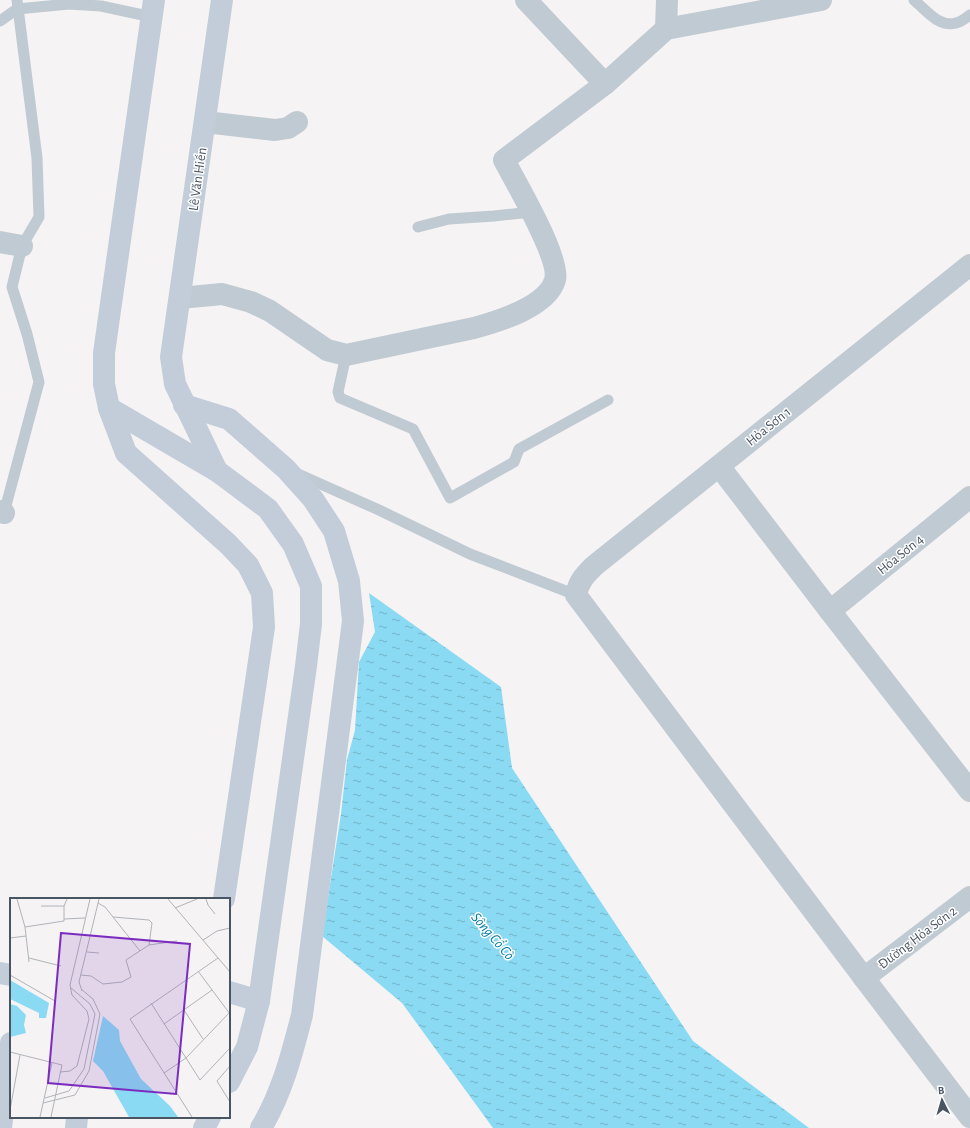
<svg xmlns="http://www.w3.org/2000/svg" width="970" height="1128" viewBox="0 0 970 1128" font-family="'Alegreya Sans',sans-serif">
  <defs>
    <pattern id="water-ripples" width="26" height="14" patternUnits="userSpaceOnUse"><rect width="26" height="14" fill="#8adaf4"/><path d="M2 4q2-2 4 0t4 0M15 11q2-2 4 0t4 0" fill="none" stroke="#73b4c9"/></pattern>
  </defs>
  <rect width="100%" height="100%" fill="#f5f3f3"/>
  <path fill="url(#water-ripples)" d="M369,593L501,687L512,768L693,1041L809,1128H493L402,1003L322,936L341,814L347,760L355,730L359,662L375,632Z"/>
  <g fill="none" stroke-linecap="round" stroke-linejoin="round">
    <g stroke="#c0cad3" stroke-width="11">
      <path d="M914,0C926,10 939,28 956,23C961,22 966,18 970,15"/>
      <path d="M0,21L17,9L69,4L101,6L152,17"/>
      <path d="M418,227L449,219L494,216L532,212"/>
      <path d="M346,355L338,392L340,398L413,429L450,498L514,462L519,449L608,400"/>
      <path d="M298,474L379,510L470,554L576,595"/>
      <path d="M4,513L39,382L27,334L12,287L22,246L39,217L37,158L17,0"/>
    </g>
    <g stroke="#c0cad3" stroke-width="22">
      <path d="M526,0L605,84"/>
      <path d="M666,29L821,0"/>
      <path d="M205,122L275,130L288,128L297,122"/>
      <path d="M0,242L22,246"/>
      <path d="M970,265L594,566C584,576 579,581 576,595L864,978L970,1117"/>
      <path d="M180,298L222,294L251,302L270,311L327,350L346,355L474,328C499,321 547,307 555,280C561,259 515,181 504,160L605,84L666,29L667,0"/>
      <path d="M719,466L830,611L970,791"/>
      <path d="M0,511L4,513"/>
      <path d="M830,611L970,497"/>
      <path d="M864,978L970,897"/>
    </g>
    <g stroke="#c3cdda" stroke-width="22">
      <path d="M154,0L104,353V384L109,408L126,453L228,544L248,565L262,593L264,627L224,899"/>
      <path d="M184,405L229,419L286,469L313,499L334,531L349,581L353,621L302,1015C292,1054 282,1093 261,1128"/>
      <path d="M109,408L217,471L268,509L293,544L311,586V624L306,666L259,1001L247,1047L229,1082"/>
      <path d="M217,471L175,384L171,357L222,0"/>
      <path d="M0,973L11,975"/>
      <path d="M229,992L259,1001"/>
      <path d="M1,1128L11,1043"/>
      <path d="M76,1128L77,1117"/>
      <path d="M204,1128L210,1117"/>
    </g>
  </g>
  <g text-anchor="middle" stroke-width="3" stroke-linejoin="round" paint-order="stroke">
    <g font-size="14" fill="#495562" stroke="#fff">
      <text transform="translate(197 179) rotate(-82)" y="5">Lê Văn Hiến</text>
      <text transform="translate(768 426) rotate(-39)" y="5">Hỏa Sơn 1</text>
      <text transform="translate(900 554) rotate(-39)" y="5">Hỏa Sơn 4</text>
      <text transform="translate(917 937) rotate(-37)" y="5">Đường Hỏa Sơn 2</text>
    </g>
    <g font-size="15" font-style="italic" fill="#037da3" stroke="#fff">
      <text transform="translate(493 936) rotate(49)" y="5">Sông Cổ Cò</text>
    </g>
  </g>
  <g transform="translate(10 898)">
    <rect width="220" height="220" fill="#f5f3f3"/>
    <path d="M0,82L39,105L36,120H29V115L0,101ZM0,106L7,108L16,117L14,127L16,135L0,139ZM93,118L109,132L110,143L131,181L160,208L168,219H119L93,173L83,163Z" fill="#8adaf4"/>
    <path fill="none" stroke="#b0b4b9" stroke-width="1" d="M7,1L15,29L19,64M158,1L220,74M196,1L198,7L205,16M88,5L95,9L130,53M31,8H54M165,10L187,1M54,21L75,20M15,29L54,23V8L57,1M0,40L16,38M193,42L207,33L220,30M139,47L167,43M77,54L89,55M19,60L51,68M188,73L220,116M0,77L45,103M71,77L81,78L93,86L112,84L121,79L116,62L139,47L142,25L139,22L103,19M72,93L69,84L89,1M141,105L190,182L220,150M174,112L193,141M154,126L202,92M0,154L52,167L41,219M220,168L207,183L220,204M50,174L60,173L67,168L79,121L77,113L62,97L60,87L80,1M154,175L176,160L220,114M35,200L59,193L74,171L85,116L80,106L61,90M33,205L65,197L79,173L90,116L83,101L71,91M0,212L10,157M30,219L42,165M182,219L120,121L208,60"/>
    <path fill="#7b2cbf" fill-opacity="0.15" stroke="#7b2cbf" stroke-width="2" d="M51,35L180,46L166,196L38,185Z"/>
    <rect width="220" height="220" fill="none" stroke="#495562" stroke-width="2"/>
  </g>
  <g transform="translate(942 1100) rotate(355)" stroke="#ffffff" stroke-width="3" paint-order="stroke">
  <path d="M0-3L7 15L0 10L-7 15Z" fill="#495562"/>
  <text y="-6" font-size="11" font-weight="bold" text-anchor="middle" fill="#495562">B</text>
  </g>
</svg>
